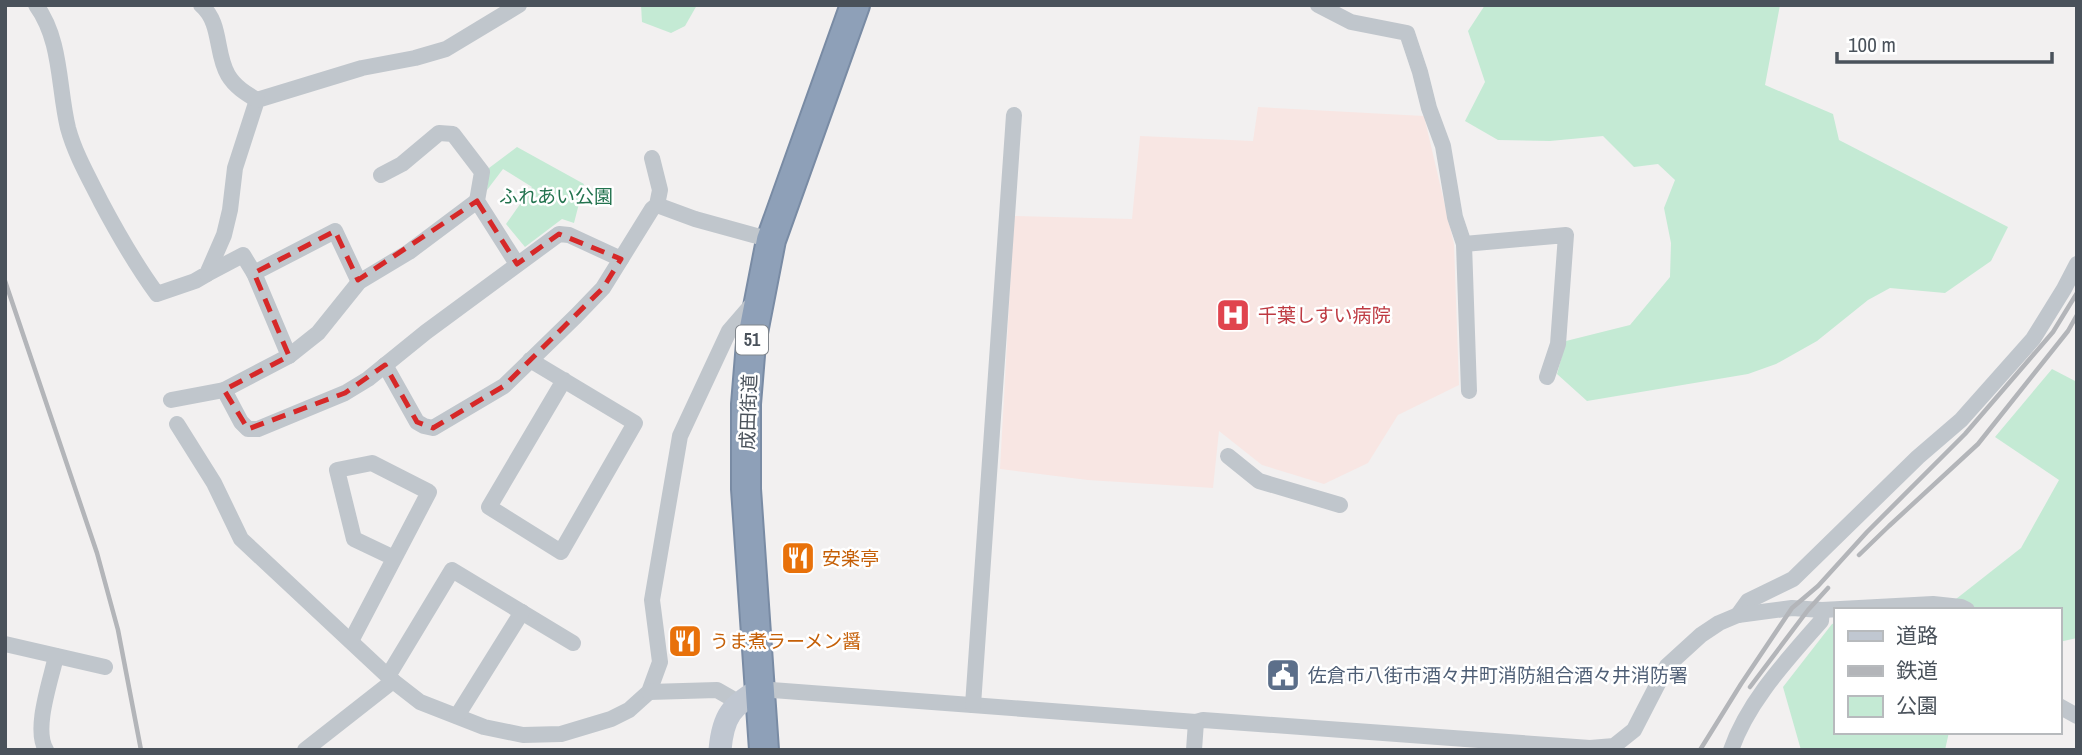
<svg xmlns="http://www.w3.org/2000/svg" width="2082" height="755" viewBox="0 0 2082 755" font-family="'Archivo Narrow','Noto Sans JP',sans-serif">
  <rect width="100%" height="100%" fill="#f2f0f0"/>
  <path fill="#f8e6e3" d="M1258,107L1424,116L1454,244L1459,385L1398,415L1368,463L1324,484L1262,465L1219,431L1213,488L1088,480L1000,469L1014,216L1132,219L1140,136L1253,141Z"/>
  <g fill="#c4ead4">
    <path d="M641,5H697L685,26L671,33L642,22Z"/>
    <path d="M1485,5H1780L1765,85L1833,114L1839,140L2008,227L1991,261L1945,293L1890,288L1868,300L1817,341L1776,364L1748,374L1587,401L1557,374L1566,341L1630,325L1670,277L1671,243L1664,208L1675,180L1658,164L1634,167L1603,136L1550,141L1498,140L1465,121L1485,82L1468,31Z"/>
    <path d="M517,147L584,184L574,223L562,219L525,247L506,224L532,187L503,169L487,190L489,168Z"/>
    <path d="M2052,369L2077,382V638L2059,642V610H1942L2021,548L2059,480L1995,437Z"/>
    <path d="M1835,623V732H1949L1945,750H1801L1783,687L1832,624Z"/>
  </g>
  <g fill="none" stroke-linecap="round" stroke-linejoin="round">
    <g stroke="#798ba4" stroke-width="32">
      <path id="highway" d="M764,750L746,489V404L751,343L771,240L855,5"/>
    </g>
    <g stroke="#c0c6cc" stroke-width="16">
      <path d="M36,5C62,41 58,87 68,128C75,154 89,178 101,202C118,234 135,264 157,294L195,281L207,274L224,235L230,210L235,168L257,100L362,68L415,58L446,49L519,5"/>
      <path d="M201,5C222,23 215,53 228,75C235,87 247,94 257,100"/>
      <path d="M1318,5L1351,22L1407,33L1420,72L1429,108L1443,146L1455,217L1464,244L1469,391"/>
      <path d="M381,175L402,164L439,133L453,134L482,172L477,201L517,264"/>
      <path d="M657,205L695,219L771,240"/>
      <path d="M1464,244L1566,235L1558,344L1547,377"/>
      <path d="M254,273L335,231L359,282"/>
      <path d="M207,274L243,255L254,273L289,356"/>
      <path d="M530,360L635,423L561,552L489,507L564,380"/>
      <path d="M385,365L417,422L424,426L433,428L504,386L576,316L603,288L652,209L657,205L660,190L652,158"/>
      <path d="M224,390L241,422L248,429H258L345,393L368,379L426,332L559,234L569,235L621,259"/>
      <path d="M171,400L224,390L289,356L318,333L359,282L409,252L477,201"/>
      <path d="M177,424L214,483L241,539L393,681L420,702L484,727L523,735L561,734L611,719L629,710L649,692L660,662L652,600L680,436L729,331L755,301"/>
      <path d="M1228,456L1259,481L1340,505"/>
      <path d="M1738,615L1748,601L1793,579L1918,457L1961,420L2033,339L2064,289L2077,264"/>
      <path d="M351,641L429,492L372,463L337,470L354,539L394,558"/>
      <path d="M5,644L105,667"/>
      <path d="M388,676L452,570L573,643"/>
      <path d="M760,689L1196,722L1203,720L1590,748L1614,746L1634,730L1667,666L1701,635L1719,623L1738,615L1792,608L1822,610L1933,604L1961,607L1967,610"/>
      <path d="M649,692L717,690L738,702"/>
      <path d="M973,705L1014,115"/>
      <path d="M2059,706L2077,716"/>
      <path d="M457,716L522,612"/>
      <path d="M46,750C33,729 51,680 56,656"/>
      <path d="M305,750L393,681"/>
      <path d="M1194,750L1196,722"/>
      <path d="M1731,750C1748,701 1787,660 1821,621L1822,610"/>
    </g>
    <path stroke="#c0c7d1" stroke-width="23" d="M720,750C723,715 732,706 760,689"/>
    <use href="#highway" stroke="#8ea0b8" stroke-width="28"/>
    <g stroke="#b3b5b9" stroke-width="4.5">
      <path d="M5,281L97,553L118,630L141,750"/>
      <path d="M1859,555L1889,526L1978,444L2068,331L2077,315"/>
      <path d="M1750,687L1808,610L1828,588"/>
      <path d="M1700,750L1741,684L1792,608L1818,586L1867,532L1965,434L2053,332L2077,293"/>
    </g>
  </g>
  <path fill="none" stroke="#d62828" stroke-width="5" stroke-dasharray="14 9" stroke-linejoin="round" d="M477,201L517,264L559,234L621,259L603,288L504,386L433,428L417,422L385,365L345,393L248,429L224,390L289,356L254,273L335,231L358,280Z"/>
  <defs>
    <g id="hospital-square" transform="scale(1.75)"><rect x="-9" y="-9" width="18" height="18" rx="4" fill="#e0444e" stroke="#fff"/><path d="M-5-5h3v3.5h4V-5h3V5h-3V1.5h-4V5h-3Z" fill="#fff"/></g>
    <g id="restaurant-square" transform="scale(1.75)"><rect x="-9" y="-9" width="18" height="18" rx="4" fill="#e8710a" stroke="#fff"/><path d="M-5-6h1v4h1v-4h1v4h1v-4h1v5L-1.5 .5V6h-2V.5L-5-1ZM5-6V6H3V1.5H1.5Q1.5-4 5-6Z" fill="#fff"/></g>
    <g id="civic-square" transform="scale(1.75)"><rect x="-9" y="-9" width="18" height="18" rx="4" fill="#5c6f8a" stroke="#fff"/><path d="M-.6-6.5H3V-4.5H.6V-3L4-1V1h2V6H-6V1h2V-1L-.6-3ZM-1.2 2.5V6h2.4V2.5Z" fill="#fff"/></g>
  </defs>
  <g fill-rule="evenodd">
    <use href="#hospital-square" x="1233" y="315"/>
    <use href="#restaurant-square" x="798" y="558"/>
    <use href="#restaurant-square" x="685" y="641"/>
    <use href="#civic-square" x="1283" y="675"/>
  </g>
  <g text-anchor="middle" stroke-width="5" stroke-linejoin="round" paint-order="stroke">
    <rect fill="#fff" stroke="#80868c" stroke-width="2" x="736" y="325.5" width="32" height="29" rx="5"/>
    <g font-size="18" font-weight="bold" fill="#4a525b">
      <text x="752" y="346">51</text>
    </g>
    <g font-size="19" fill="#23734f" stroke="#fff">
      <text x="556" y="203">ふれあい公園</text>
    </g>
    <g font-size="19" fill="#be3a42" stroke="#fff" text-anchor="start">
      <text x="1258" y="322">千葉しすい病院</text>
    </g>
    <g font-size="19" fill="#4a525b" stroke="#fff">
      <text transform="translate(748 412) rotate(-88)" y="7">成田街道</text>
    </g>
    <g font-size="19" fill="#c56008" stroke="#fff" text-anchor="start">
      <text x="822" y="565">安楽亭</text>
      <text x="710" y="648">うま煮ラーメン醤</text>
    </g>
    <g font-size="19" fill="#4e5e75" stroke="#fff" text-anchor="start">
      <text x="1308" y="682">佐倉市八街市酒々井町消防組合酒々井消防署</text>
    </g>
  </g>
  <rect width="2082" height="755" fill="none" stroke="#4a525b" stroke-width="14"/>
  <rect x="1834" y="608" width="228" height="126" fill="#ffffff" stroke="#b7babd" stroke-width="2"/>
  <rect x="1848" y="631" width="35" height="10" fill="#c0c7d1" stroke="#b7babd" stroke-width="2"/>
  <text x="1896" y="643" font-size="21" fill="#4a525b">道路</text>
  <rect x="1848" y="666" width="35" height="10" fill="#b3b5b9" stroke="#b7babd" stroke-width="2"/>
  <text x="1896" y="678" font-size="21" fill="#4a525b">鉄道</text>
  <rect x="1848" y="696" width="35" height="21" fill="#c4ead4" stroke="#b7babd" stroke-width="2"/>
  <text x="1896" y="713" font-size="21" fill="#4a525b">公園</text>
  <path d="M1837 52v10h215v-10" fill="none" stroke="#4a525b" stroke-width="3.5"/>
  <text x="1848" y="52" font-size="21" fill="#4a525b" stroke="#ffffff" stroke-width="5" paint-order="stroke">100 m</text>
</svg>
